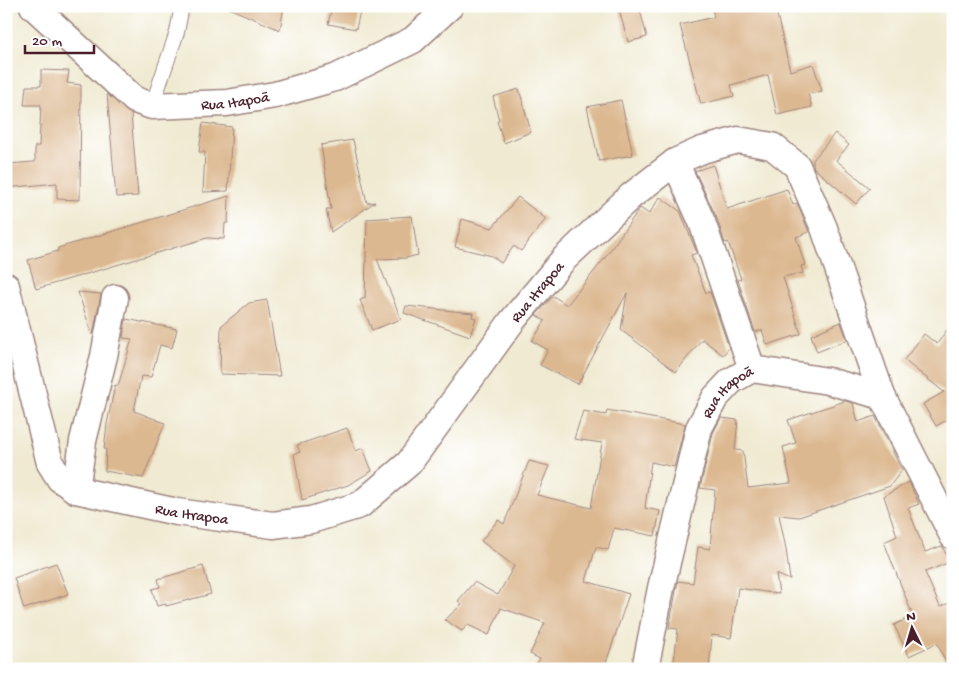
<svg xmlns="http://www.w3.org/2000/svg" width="959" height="675" viewBox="0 0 959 675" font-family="'Gochi Hand',sans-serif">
  <rect width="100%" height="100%" fill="#fff"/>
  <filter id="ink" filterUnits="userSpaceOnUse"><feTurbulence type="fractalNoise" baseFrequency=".02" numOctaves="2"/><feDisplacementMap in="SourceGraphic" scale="10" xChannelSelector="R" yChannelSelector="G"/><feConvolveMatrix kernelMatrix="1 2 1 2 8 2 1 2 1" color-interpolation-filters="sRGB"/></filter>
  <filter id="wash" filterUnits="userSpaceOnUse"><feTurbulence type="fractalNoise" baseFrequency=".0096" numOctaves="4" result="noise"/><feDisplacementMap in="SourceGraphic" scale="20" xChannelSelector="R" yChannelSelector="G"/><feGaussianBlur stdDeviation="1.12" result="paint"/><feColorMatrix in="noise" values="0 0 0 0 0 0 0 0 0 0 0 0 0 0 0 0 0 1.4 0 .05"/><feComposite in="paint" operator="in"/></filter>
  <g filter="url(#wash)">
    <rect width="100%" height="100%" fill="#f0ead2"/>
    <g id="blocks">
      <g fill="#dcb890">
        <path d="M224,6H284L280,30Z"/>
        <path d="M332,6H361L356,29L328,24Z"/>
        <path d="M618,6H639L647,37L628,42Z"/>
        <path d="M711,6H775L790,71L813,64L822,91L808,94L812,107L777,115L768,75L731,85L734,96L701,104L680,25L714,17Z"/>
        <path d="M41,70L69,71L67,83L81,85L80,200L57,199V183L6,188V164L35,162V146H39L41,105H24L26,86H41Z"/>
        <path d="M519,89L531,132L504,143L497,121L499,120L493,97Z"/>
        <path d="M107,94L131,114L138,196L116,197Z"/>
        <path d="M621,100L633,155L599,161L587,107Z"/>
        <path d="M203,123L232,127L228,191L203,192L205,152H199Z"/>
        <path d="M835,133L849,145L836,160L870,188L856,204L814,168L813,165V160Z"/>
        <path d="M353,140L367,203L375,202L331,232L326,209H331L321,145Z"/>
        <path d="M713,165L727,209L787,189L793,205L797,203L809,232L796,237L805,265L801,266L803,273L783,277L801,334L767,345L762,330L755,332L738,280L741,279L728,242L725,243L716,216L695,171Z"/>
        <path d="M229,196L228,223H225L224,239L207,238L36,289L28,260L58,251V248Z"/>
        <path d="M518,197L546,219L521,251L514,246L501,263L492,256L455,247L462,219L492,228Z"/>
        <path d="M660,197L680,211L697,253L691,255L706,293L710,292L729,348L723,355L702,339L676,372L621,330L627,293L578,384L540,365L548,350L532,341L545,321L536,315L553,296L567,305L604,259L640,208L649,214Z"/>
        <path d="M412,216L418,255L406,258L377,259L401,319L372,330L360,300L365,298L367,219Z"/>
        <path d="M78,292L101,294L93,334H92Z"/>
        <path d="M267,300L280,376L220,374L221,326L249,303Z"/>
        <path d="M406,306L473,313L472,317L476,318L470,336L404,313Z"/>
        <path d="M126,319L177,329L172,348L160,345L151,377L141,376L134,411L165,423L143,478L105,471L106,449H104L107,424L115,385L118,386L132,339L123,338Z"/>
        <path d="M953,321V417L936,426L923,404L944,392L904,360L924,334L937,344Z"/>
        <path d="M841,322L847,340L817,352L811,335Z"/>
        <path d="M845,401L853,403L858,422L875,416L902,470L890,486L799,517L779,515L786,549L790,580L776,574L779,594L738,588L731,638L712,635L709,669H673L678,629L669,628L678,581L693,583L698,547L710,549L715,490L700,488L713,433L721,418L738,420L735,450L743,451L748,488L791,483L783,447L796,443L788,420Z"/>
        <path d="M607,410L685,424L674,467L651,462L645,508L660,511L655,536L614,528L608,550L596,547L586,581L629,594L604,669H533L540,659L530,654L545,623L501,608L489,635L468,625L462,631L445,620L462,604L458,601L474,582L498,595L514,566L481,541L498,520L504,524L529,461L549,466L537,495L591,508L602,443L574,439L583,411L606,415Z"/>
        <path d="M347,428L356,451L363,448L372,471L348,485L302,500L294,454L300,452L297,445Z"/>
        <path d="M909,482L919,504L908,508L925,552L942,546L950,562L925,572L940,607L953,601V669H949L937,643L909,656L894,625L913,616L884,542L897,536L884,496Z"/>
        <path d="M56,563L68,594L24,609L14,578Z"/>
        <path d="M203,566L211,594L166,606V604L157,606L152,589L160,587L158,579Z"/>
      </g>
    </g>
  </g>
  <g filter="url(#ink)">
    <use href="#blocks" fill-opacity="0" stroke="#9d847e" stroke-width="1"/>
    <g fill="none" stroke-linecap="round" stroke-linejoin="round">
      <g stroke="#9d847e" stroke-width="16">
        <path id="service" d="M152,106L177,32L182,6"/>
      </g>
      <g stroke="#9d847e" stroke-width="29">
        <g id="minor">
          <path id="s1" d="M33,6L135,100L152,106L227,103L275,95L335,78L413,40L450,6"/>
          <path d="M675,162L702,222L752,369"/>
          <path id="s2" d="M6,286L50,463L60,479L76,490L177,512L273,525L311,520L360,505L409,463L512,321L564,259L631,196L675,162L702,150L738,140L772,146L797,166L824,228L882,396L953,536"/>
          <path d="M76,490L83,441L104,356L115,298"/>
          <path id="s3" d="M645,669L661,588L699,428L715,398L731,381L752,369L828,381L882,396"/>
        </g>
      </g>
      <use href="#service" stroke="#fff" stroke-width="14"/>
      <use href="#minor" stroke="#fff" stroke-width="26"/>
    </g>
  </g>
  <g text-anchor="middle" stroke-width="4" stroke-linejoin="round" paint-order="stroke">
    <g font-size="15" fill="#4a1f2b" stroke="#fff">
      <text dy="5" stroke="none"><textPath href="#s1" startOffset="240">Rua Itapoã</textPath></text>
      <text dy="5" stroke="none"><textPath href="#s2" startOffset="789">Rua Itrapoa</textPath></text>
      <text dy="5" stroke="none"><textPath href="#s3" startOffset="294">Rua Itapoã</textPath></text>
      <text dy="5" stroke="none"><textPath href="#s2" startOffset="339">Rua Itrapoa</textPath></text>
    </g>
  </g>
  <rect width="959" height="675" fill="none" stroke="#fff" stroke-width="25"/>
  <g transform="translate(912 628) rotate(355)" stroke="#ffffff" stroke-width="4" paint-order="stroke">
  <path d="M0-4L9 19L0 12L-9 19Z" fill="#4a1f2b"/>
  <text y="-8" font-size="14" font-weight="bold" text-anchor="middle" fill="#4a1f2b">N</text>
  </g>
  <path d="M25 45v8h69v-8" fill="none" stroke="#4a1f2b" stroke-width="2.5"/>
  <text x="32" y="45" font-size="15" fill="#4a1f2b" stroke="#ffffff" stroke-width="4" paint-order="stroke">20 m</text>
</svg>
